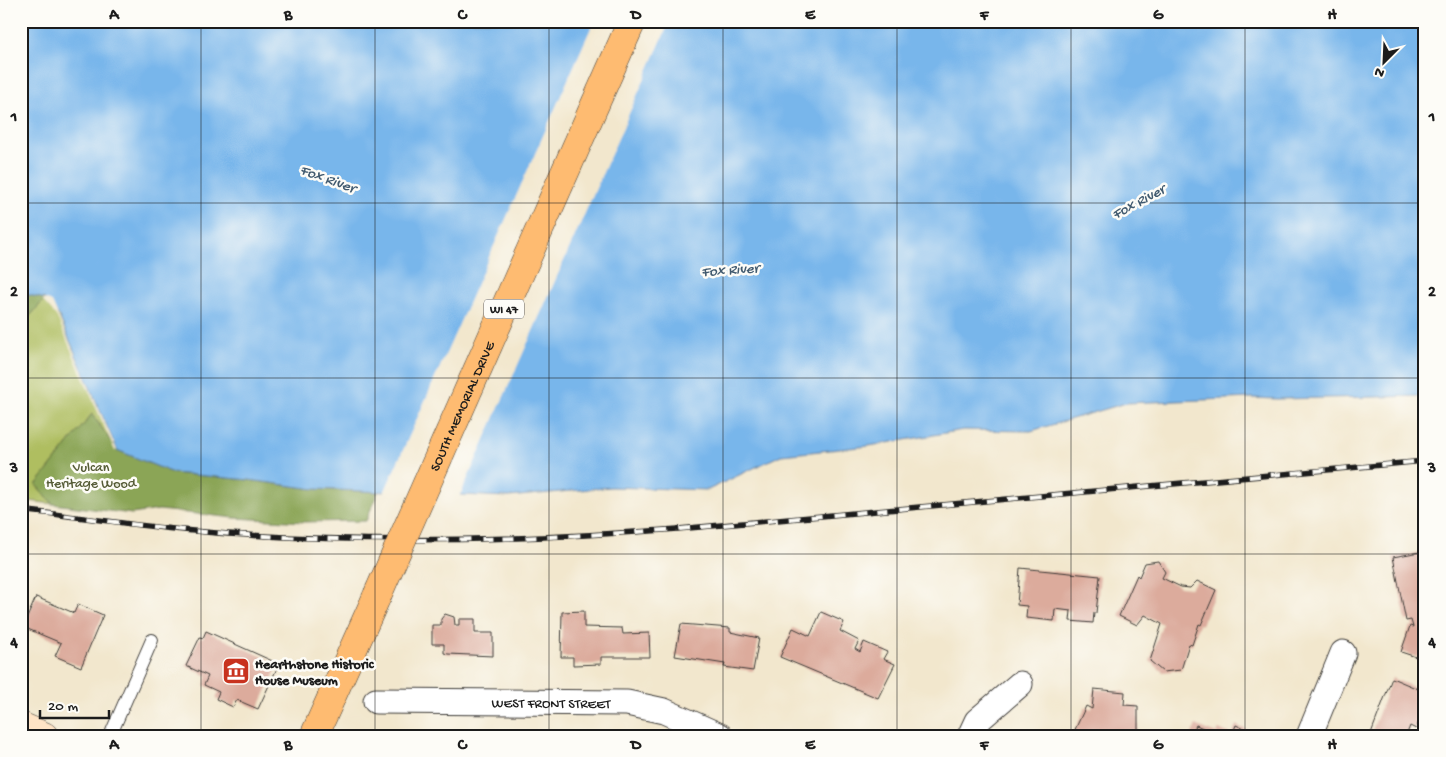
<svg xmlns="http://www.w3.org/2000/svg" width="1446" height="757" viewBox="0 0 1446 757" font-family="'Gochi Hand',sans-serif">
  <rect width="100%" height="100%" fill="#fdfcf7"/>
  <filter id="ink" filterUnits="userSpaceOnUse"><feTurbulence type="fractalNoise" baseFrequency=".02" numOctaves="2"/><feDisplacementMap in="SourceGraphic" scale="10" xChannelSelector="R" yChannelSelector="G"/><feConvolveMatrix kernelMatrix="1 2 1 2 8 2 1 2 1" color-interpolation-filters="sRGB"/></filter>
  <filter id="wash" filterUnits="userSpaceOnUse"><feTurbulence type="fractalNoise" baseFrequency=".0096" numOctaves="4" result="noise"/><feDisplacementMap in="SourceGraphic" scale="20" xChannelSelector="R" yChannelSelector="G"/><feGaussianBlur stdDeviation="1.12" result="paint"/><feColorMatrix in="noise" values="0 0 0 0 0 0 0 0 0 0 0 0 0 0 0 0 0 1.4 0 .05"/><feComposite in="paint" operator="in"/></filter>
  <g filter="url(#wash)">
    <rect width="100%" height="100%" fill="#f2e7cd"/>
    <path fill="#afbe61" stroke="#666d3e" d="M45,299L59,316L117,450L92,414L36,485L53,504L21,500V318L29,317Z"/>
    <g fill="#8ba557" stroke="#54603a">
      <path d="M21,293L45,299L29,317L21,318Z"/>
      <path d="M92,414L117,450L173,473L249,480L314,489L378,492L366,521L305,522L235,518L159,510L132,514L53,504L36,485Z"/>
    </g>
    <path fill="#78b6eb" stroke="#4a6984" d="M21,21H1425V396L1277,399L1252,398L1126,403L1031,431L963,430L869,446L781,455L708,490L611,487L509,497L314,489L249,480L173,473L117,450L59,316L45,299L21,293Z"/>
    <g fill="#f2e7cd">
      <path d="M594,21H670L459,498L383,495Z"/>
      <path d="M45,299L52,302L117,450L115,451L57,317L43,301Z"/>
    </g>
    <g id="blocks">
      <g fill="#dcab9c">
        <path d="M1425,551V660L1401,652L1410,626L1413,627L1411,620L1406,621L1393,557Z"/>
        <path d="M1158,561L1165,572L1162,578L1181,587L1190,588L1197,581L1216,590L1201,625L1199,624L1192,645L1189,644L1181,670L1163,672L1150,661L1162,624L1145,615L1137,625L1119,616L1137,575L1139,577L1145,563Z"/>
        <path d="M1020,568L1100,576L1096,613H1094L1093,623L1070,621L1071,611L1055,609L1054,621L1026,618L1027,606L1017,605Z"/>
        <path d="M36,597L74,613L78,604L103,615L81,667L55,656L61,643L23,627Z"/>
        <path d="M584,611V627L622,628L623,634L649,633L650,657H601V664L573,665V657H561L562,612Z"/>
        <path d="M821,612L844,622L840,631L859,641L855,649L860,652L864,642L887,652L883,659L895,664L878,698L780,657L793,628L810,636Z"/>
        <path d="M445,614L454,617L455,625H459V619H475V633H493V656L448,654L444,653V644H432V625H441V619Z"/>
        <path d="M681,624L730,628V632L759,638L753,671L724,667L725,664L675,656Z"/>
        <path d="M206,631L279,664L258,709L237,700L233,707L216,699L219,692L204,685L208,676L186,666L200,637L203,638Z"/>
        <path d="M1392,678L1425,692V700L1420,711H1423L1416,729L1410,726L1406,736H1370Z"/>
        <path d="M1094,689L1125,692L1124,705L1138,706V729L1135,736H1072L1086,706L1092,709Z"/>
        <path d="M1196,725L1217,734L1219,729L1232,735L1236,725L1253,733L1251,736H1191Z"/>
      </g>
    </g>
  </g>
  <g filter="url(#ink)">
    <use href="#blocks" fill-opacity="0" stroke="#3c3a37" stroke-width="1"/>
    <g fill="none" stroke-linecap="round" stroke-linejoin="round">
      <g stroke="#3c3a37" stroke-width="14">
        <path id="service" d="M110,736L152,640"/>
      </g>
      <g stroke="#3c3a37" stroke-width="27">
        <g id="minor">
          <path id="s1" d="M376,701L627,703L664,711L720,736"/>
          <path d="M970,736L977,721L1020,684"/>
          <path d="M1309,736L1343,653"/>
        </g>
      </g>
      <g stroke="#3c3a37" stroke-width="29">
        <path id="secondary" d="M21,726L44,736"/>
      </g>
      <g stroke="#3c3a37" stroke-width="29">
        <path id="primary" d="M314,736L377,596"/>
      </g>
      <use href="#service" stroke="#fff" stroke-width="12"/>
      <use href="#minor" stroke="#fff" stroke-width="25"/>
      <use href="#secondary" stroke="#ffe4c6" stroke-width="28"/>
      <use href="#primary" stroke="#febb71" stroke-width="28"/>
      <g stroke="#1c1c1c" stroke-width="5.5">
        <path id="rail" d="M21,510C96,519 172,531 247,535C391,544 534,540 678,529L1425,461"/>
      </g>
      <use href="#rail" stroke="#fdfcf7" stroke-width="4" stroke-dasharray="11" stroke-linecap="butt"/>
      <g stroke="#3c3a37" stroke-width="29" stroke-linecap="butt">
        <g id="primary-bridge">
          <path id="s2" d="M377,596L632,21"/>
        </g>
      </g>
      <use href="#primary-bridge" stroke="#febb71" stroke-width="28"/>
    </g>
  </g>
  <path fill="none" stroke="#1c1c1c" stroke-width="1" stroke-opacity="0.55" d="M201,21V736M375,21V736M549,21V736M723,21V736M897,21V736M1071,21V736M1245,21V736M21,203H1425M21,378H1425M21,554H1425"/>
  <defs>
    <g id="museum-square" transform="scale(1.4375)"><rect x="-9" y="-9" width="18" height="18" rx="4" fill="#c8321e" stroke="#fdfcf7"/><path d="M0-6L6-3V-2H-6V-3ZM-5-1h2V3h-2ZM-1-1h2V3h-2ZM3-1h2V3H3ZM-6 4H6V6H-6Z" fill="#fff"/></g>
  </defs>
  <g fill-rule="evenodd">
    <use href="#museum-square" x="236" y="671"/>
  </g>
  <g text-anchor="middle" stroke-width="5" stroke-linejoin="round" paint-order="stroke">
    <rect fill="#fdfcf7" stroke="#605f5e" stroke-width="1" x="484" y="299.5" width="40" height="19" rx="4"/>
    <g font-size="12" font-weight="bold" fill="#1c1c1c">
      <text x="504" y="313">WI 47</text>
    </g>
    <g font-size="14" fill="#1c1c1c" stroke="#fdfcf7">
      <text dy="5" stroke="none"><textPath href="#s2" startOffset="208">SOUTH MEMORIAL DRIVE</textPath></text>
      <text dy="5" stroke="none"><textPath href="#s1" startOffset="175">WEST FRONT STREET</textPath></text>
    </g>
    <g font-size="14" fill="#575d38" stroke="#fdfcf7">
      <text x="91" y="471">Vulcan<tspan x="91" dy="16">Heritage Wood</tspan></text>
    </g>
    <g font-size="14" font-weight="bold" fill="#1c1c1c" stroke="#fdfcf7" text-anchor="start">
      <text x="255" y="668">Hearthstone Historic<tspan x="255" dy="16">House Museum</tspan></text>
    </g>
    <g font-size="15" font-style="italic" fill="#415a6f" stroke="#fdfcf7">
      <text transform="translate(328 178) rotate(20)" y="5">Fox River</text>
      <text transform="translate(1138 201) rotate(-28)" y="5">Fox River</text>
      <text transform="translate(730 269) rotate(-4)" y="5">Fox River</text>
    </g>
  </g>
  <rect width="1446" height="757" fill="none" stroke="#fdfcf7" stroke-width="55"/>
  <g transform="translate(1384 62) rotate(204)" stroke="#fdfcf7" stroke-width="4" paint-order="stroke">
  <path d="M0-4L9 19L0 12L-9 19Z" fill="#1c1c1c"/>
  <text y="-8" font-size="14" font-weight="bold" text-anchor="middle" fill="#1c1c1c">N</text>
  </g>
  <path d="M40 710v8h69v-8" fill="none" stroke="#1c1c1c" stroke-width="2.5"/>
  <text x="48" y="710" font-size="15" fill="#1c1c1c" stroke="#fdfcf7" stroke-width="4" paint-order="stroke">20 m</text>
  <rect x="28" y="28" width="1390" height="702" fill="none" stroke="#1c1c1c" stroke-width="2"/>
  <g font-size="16" text-anchor="middle" font-weight="bold" fill="#1c1c1c">
    <text x="114" y="19">A</text>
    <text x="288" y="19">B</text>
    <text x="462" y="19">C</text>
    <text x="636" y="19">D</text>
    <text x="810" y="19">E</text>
    <text x="984" y="19">F</text>
    <text x="1158" y="19">G</text>
    <text x="1332" y="19">H</text>
    <text x="14" y="121">1</text>
    <text x="1432" y="121">1</text>
    <text x="14" y="296">2</text>
    <text x="1432" y="296">2</text>
    <text x="14" y="472">3</text>
    <text x="1432" y="472">3</text>
    <text x="14" y="647">4</text>
    <text x="1432" y="647">4</text>
    <text x="114" y="749">A</text>
    <text x="288" y="749">B</text>
    <text x="462" y="749">C</text>
    <text x="636" y="749">D</text>
    <text x="810" y="749">E</text>
    <text x="984" y="749">F</text>
    <text x="1158" y="749">G</text>
    <text x="1332" y="749">H</text>
  </g>
</svg>
